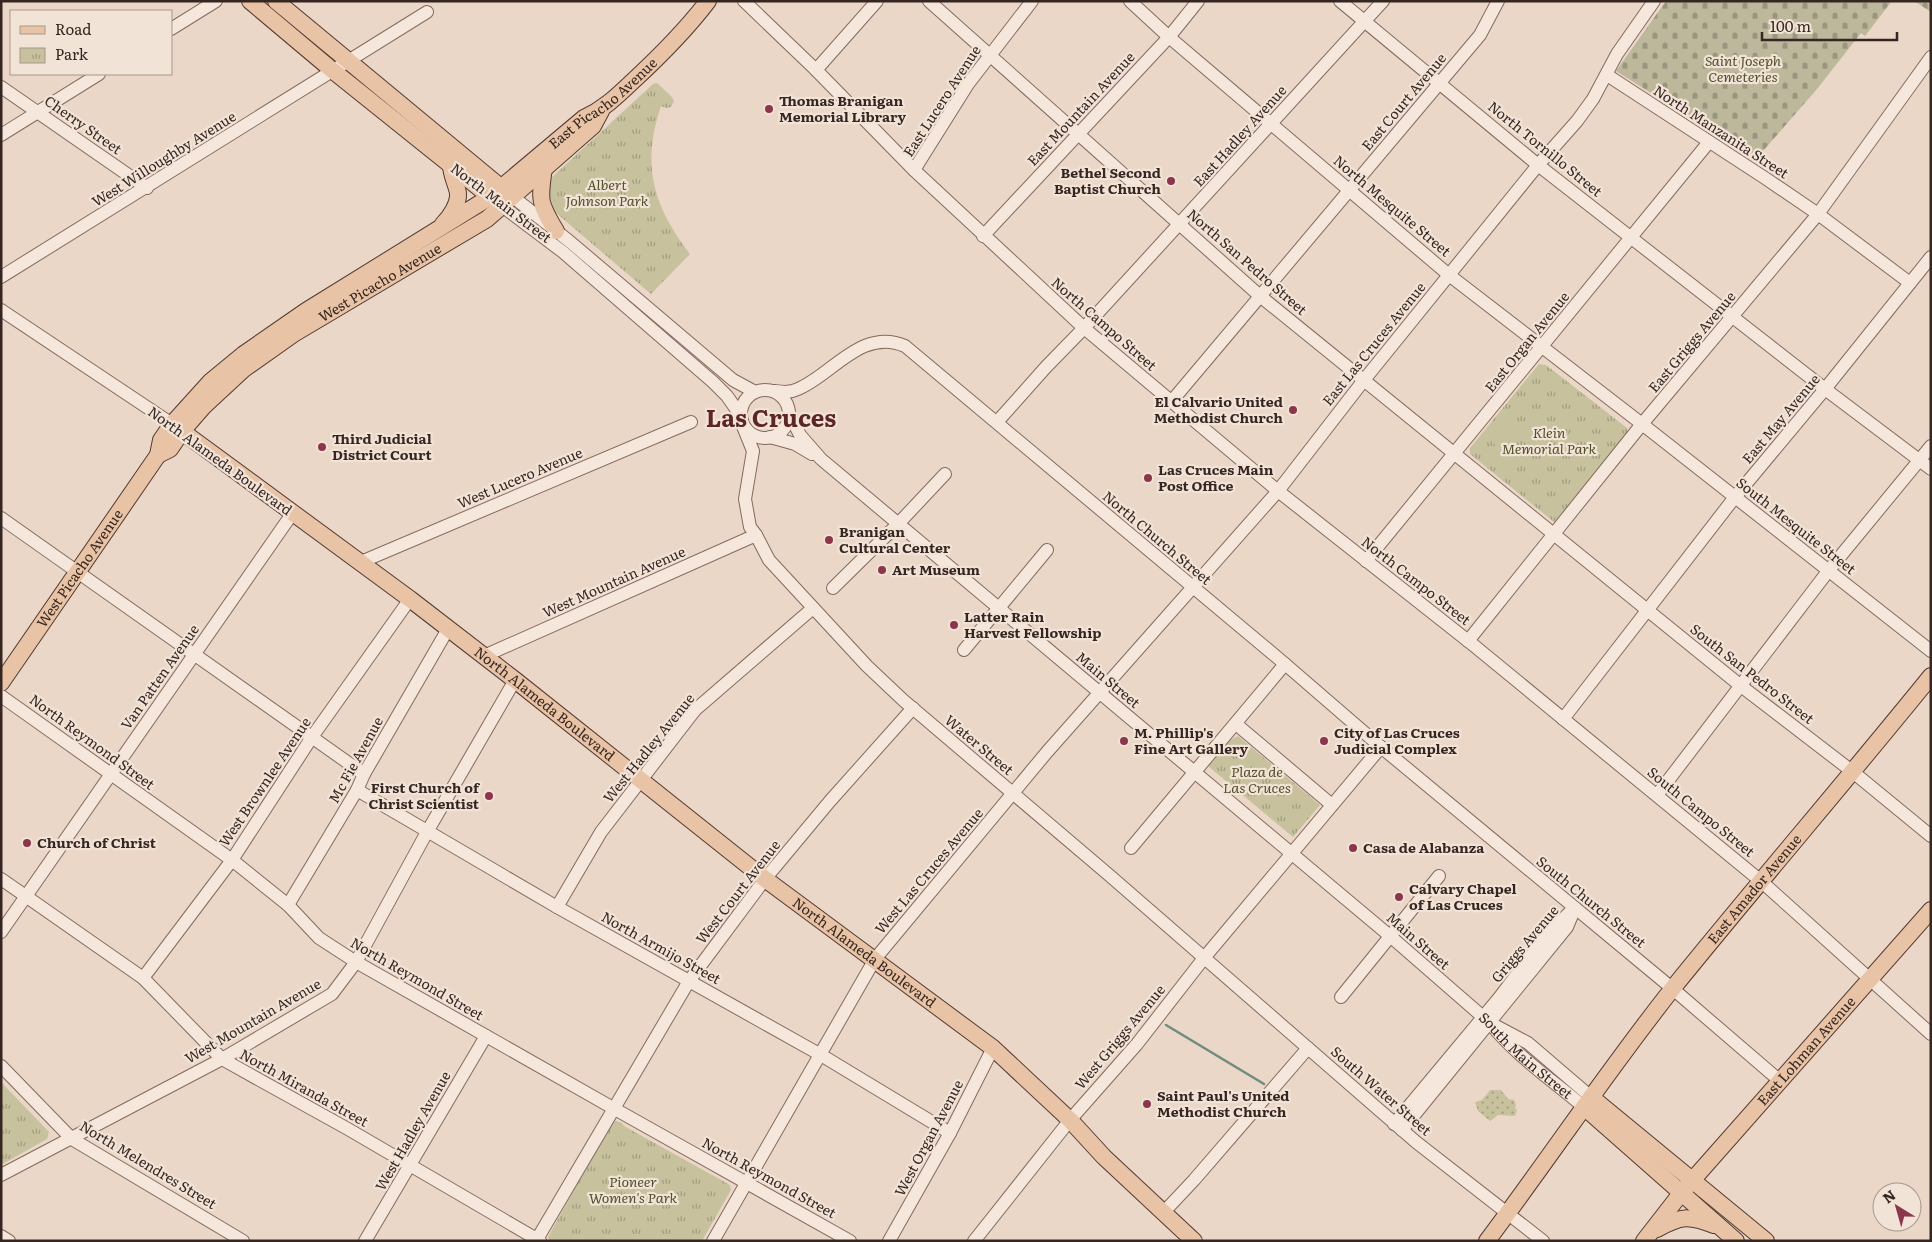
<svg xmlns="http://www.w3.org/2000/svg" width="1932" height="1242" viewBox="0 0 1932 1242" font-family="Literata,serif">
  <defs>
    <pattern id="grass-dots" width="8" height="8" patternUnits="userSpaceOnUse" patternTransform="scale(1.25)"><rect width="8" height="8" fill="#c7c19d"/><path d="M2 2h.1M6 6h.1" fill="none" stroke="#a29d80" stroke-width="1.8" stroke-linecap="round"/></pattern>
    <pattern id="cemetery-stones" width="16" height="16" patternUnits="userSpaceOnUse" patternTransform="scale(1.25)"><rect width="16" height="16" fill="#bdb89b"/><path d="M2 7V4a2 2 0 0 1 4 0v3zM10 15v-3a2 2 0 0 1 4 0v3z" fill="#9a957e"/></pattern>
    <pattern id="park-tufts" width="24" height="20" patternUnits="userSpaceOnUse" patternTransform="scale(1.25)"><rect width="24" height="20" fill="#c7c19d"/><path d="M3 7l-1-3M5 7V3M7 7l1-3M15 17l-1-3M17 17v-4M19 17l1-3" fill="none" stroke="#a29d80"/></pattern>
  </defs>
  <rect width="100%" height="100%" fill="#ead7c8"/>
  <path fill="url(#grass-dots)" d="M1490,1090H1501L1508,1099L1514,1100L1516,1105L1515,1108L1517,1110L1515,1116L1498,1115L1490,1121L1478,1111L1475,1102L1482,1100Z"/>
  <g fill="url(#cemetery-stones)">
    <path d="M1666,1H1892L1865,36L1861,33L1817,89L1756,159L1616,71Z"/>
    <path d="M1914,1H1931V12Z"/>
  </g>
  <g fill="url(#park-tufts)">
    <path d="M657,83L671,96L674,101L671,107L666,108L661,106C641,165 653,206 690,254L651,294L555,212C549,199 548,191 552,177L653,84Z"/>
    <path d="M1539,364L1546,365L1627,428L1628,435L1558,522H1554L1470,454V448Z"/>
    <path d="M1238,736L1320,805L1293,837L1208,766L1230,740Z"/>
    <path d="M1,1082L49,1132L47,1139L1,1165Z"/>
    <path d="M613,1120L622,1123L624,1126L730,1185L731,1190L702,1241H549L548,1237Z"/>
  </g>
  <path fill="#c7c19d" d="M1513,428L1518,465L1497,466L1493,431Z"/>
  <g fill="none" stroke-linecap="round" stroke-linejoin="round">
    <path stroke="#708c7e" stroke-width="2.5" d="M1166,1025L1264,1084"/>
    <g stroke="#846a5f" stroke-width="14">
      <g id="minor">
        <path d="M744,1L816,70L914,170L1084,328L1278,491L1472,644L1762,882L1931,1034"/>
        <path d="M929,1L1260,296L1741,686L1853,772L1931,836"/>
        <path d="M1130,1L1169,37L1449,275L1642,424L1931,651"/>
        <path d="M1340,1L1538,165L1825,389L1931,469"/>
        <path d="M171,29L216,1"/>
        <path d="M816,70L877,1"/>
        <path d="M1607,75L1765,178L1818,214L1910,283"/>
        <path d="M1,87L147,188"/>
        <path d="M1,135L99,74"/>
        <path d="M914,170L968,84L1032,1"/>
        <path d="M513,197L569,241L733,380L755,392"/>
        <path d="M502,206L563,252L713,382L727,396L741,416"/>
        <path d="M983,236L1169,37L1198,1"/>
        <path d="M1,277L427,12"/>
        <path d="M1,310L172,424"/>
        <circle cx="765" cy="414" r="24"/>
        <path d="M775,391C783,392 790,393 798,389C832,375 862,327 905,346L1285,664L1381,747L1673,989L1780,1081"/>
        <path d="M1171,402L1480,35L1498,1"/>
        <path id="s1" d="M789,413L800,435L821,459L1390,936L1490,1023C1515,1055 1552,1080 1584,1107"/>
        <path d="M997,422L1046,367L1084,328L1383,1"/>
        <path d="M742,424L753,451L745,499L750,527L756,535L769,560L867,666L903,700L1109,875L1416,1142L1543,1241"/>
        <path d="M770,437L795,444L812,454"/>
        <path d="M1,518L364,774"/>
        <path d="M1366,561L1709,142"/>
        <path d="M361,562L691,422"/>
        <path d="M833,588L898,524L945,474"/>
        <path d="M1468,641L1642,424L1818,214L1931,57"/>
        <path d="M964,650L1047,550"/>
        <path d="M484,656L756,535"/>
        <path d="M1,696L232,860L288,905L319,938L356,962L613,1108L850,1241"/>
        <path d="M1563,719L1735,497L1825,389L1931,257"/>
        <path d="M1236,724L1332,805"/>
        <path d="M357,790L557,907L821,1055L950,1133"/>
        <path d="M1657,795L1829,570L1931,446"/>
        <path d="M1131,848L1285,664"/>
        <path d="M1,879L143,978L222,1059L348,1129L540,1241"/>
        <path d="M288,905L357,790L364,774L448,629"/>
        <path d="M557,907L601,832L695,710L813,608"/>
        <path d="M1,932L292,514"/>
        <path d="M143,978L232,860L312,737L410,599"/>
        <path d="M1341,997L1439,876"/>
        <path d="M1494,1025L1528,1043L1591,1097"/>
        <path d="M1,1066L72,1139L243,1241"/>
        <path d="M1394,1124L1499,998L1546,936L1571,911"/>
        <path d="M1402,1130L1567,927L1575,908"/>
        <path d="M1,1175L222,1059L332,994L356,962L427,832L515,680"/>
        <path d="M1163,1213L1194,1180L1308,1048"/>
        <path d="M1,1236L9,1241"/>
        <path d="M365,1241L486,1036"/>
        <path d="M536,1241L689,981L765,879L830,801L913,708"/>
        <path d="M713,1241L875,959L1047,752L1278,491L1364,380L1538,165L1577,121L1593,99L1617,54L1654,1"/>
        <path d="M889,1241L950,1133L993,1048"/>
        <path d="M974,1241L1070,1120L1137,1044L1204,958L1381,747"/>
      </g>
    </g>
    <g stroke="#523a33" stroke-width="18">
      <g id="major">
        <path d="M250,1L332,70L498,203"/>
        <path d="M276,1L509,194"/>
        <path d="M544,168C539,200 539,203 556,231"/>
        <path d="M443,224C450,217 459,204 458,193C456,183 451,175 451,165"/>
        <path id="s2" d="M172,424L410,599L515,680L765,879L993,1048L1070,1120L1104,1157L1194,1241"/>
        <path id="s3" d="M158,455L170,449L183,430L203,407L244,369L295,333L487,219L593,126L601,111"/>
        <path id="s4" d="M1,683L158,455L161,440L172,424L210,382L244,354L306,311L490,197L584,118C604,109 617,96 633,81C660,56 686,30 708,1"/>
        <path d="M1591,1097L1766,1241"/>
        <path d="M1584,1107L1736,1241"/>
        <path d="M1657,1229C1681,1216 1688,1215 1714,1225"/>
        <path id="s5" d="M1487,1241C1550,1157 1608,1070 1673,988C1758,883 1846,781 1931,676"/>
        <path id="s6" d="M1644,1241L1682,1192L1931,910"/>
      </g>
    </g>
    <use href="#minor" stroke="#f5e7db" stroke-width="12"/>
    <use href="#major" stroke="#e8c3a5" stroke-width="16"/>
  </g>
  <g fill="#8c364c" stroke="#f2e3d7" stroke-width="2">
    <circle cx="769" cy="109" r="5"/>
    <circle cx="1171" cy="181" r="5"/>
    <circle cx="1293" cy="410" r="5"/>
    <circle cx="322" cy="447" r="5"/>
    <circle cx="1148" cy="478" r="5"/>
    <circle cx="829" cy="540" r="5"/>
    <circle cx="882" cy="570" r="5"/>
    <circle cx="954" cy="625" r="5"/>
    <circle cx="1124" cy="741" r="5"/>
    <circle cx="1324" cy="741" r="5"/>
    <circle cx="489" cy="796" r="5"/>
    <circle cx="27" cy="843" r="5"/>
    <circle cx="1353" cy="848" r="5"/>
    <circle cx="1399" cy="897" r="5"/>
    <circle cx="1147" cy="1104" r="5"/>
  </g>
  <g text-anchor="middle" stroke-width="4.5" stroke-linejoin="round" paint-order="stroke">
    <g font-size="14" font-style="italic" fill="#50502a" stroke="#f2e3d7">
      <text x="1743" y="66">Saint Joseph<tspan x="1743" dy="16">Cemeteries</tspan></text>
      <text x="607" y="190">Albert<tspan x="607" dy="16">Johnson Park</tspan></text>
      <text x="1549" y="438">Klein<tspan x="1549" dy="16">Memorial Park</tspan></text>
      <text x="1257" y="777">Plaza de<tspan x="1257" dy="16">Las Cruces</tspan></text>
      <text x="633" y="1187">Pioneer<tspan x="633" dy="16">Women's Park</tspan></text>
    </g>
    <g font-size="14" font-weight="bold" fill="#362621" stroke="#f2e3d7" text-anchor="start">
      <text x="779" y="106">Thomas Branigan<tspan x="779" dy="16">Memorial Library</tspan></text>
      <text x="1161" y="178" text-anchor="end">Bethel Second<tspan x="1161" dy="16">Baptist Church</tspan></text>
      <text x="1283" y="407" text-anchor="end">El Calvario United<tspan x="1283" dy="16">Methodist Church</tspan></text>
      <text x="332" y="444">Third Judicial<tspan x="332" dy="16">District Court</tspan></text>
      <text x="1158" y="475">Las Cruces Main<tspan x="1158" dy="16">Post Office</tspan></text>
      <text x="839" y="537">Branigan<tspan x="839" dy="16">Cultural Center</tspan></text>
      <text x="892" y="575">Art Museum</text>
      <text x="964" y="622">Latter Rain<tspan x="964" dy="16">Harvest Fellowship</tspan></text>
      <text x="1134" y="738">M. Phillip's<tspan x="1134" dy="16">Fine Art Gallery</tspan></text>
      <text x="1334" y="738">City of Las Cruces<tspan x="1334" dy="16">Judicial Complex</tspan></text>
      <text x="479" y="793" text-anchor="end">First Church of<tspan x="479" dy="16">Christ Scientist</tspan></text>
      <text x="37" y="848">Church of Christ</text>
      <text x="1363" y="853">Casa de Alabanza</text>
      <text x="1409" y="894">Calvary Chapel<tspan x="1409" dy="16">of Las Cruces</tspan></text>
      <text x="1157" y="1101">Saint Paul's United<tspan x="1157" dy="16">Methodist Church</tspan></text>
    </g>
    <g font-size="14" fill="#362621" stroke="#f2e3d7">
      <text transform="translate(942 101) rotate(-57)" y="5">East Lucero Avenue</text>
      <text transform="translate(1404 102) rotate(-50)" y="5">East Court Avenue</text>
      <text dy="5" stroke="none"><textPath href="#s4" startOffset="851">East Picacho Avenue</textPath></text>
      <text transform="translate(1081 109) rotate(-47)" y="5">East Mountain Avenue</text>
      <text transform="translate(83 125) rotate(35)" y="5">Cherry Street</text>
      <text transform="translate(1721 132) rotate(33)" y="5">North Manzanita Street</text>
      <text transform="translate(1240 136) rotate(-48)" y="5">East Hadley Avenue</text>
      <text transform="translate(1545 149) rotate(39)" y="5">North Tornillo Street</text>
      <text transform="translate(164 159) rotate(-32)" y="5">West Willoughby Avenue</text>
      <text transform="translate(501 203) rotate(37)" y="5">North Main Street</text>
      <text transform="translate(1392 206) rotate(40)" y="5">North Mesquite Street</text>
      <text transform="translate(1247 262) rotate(41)" y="5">North San Pedro Street</text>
      <text dy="5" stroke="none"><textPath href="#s3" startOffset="284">West Picacho Avenue</textPath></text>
      <text transform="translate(1104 324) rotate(41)" y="5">North Campo Street</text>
      <text transform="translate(1527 342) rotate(-51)" y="5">East Organ Avenue</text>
      <text transform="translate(1692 342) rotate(-50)" y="5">East Griggs Avenue</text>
      <text transform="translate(1374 344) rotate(-51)" y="5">East Las Cruces Avenue</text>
      <text transform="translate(1781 419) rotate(-50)" y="5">East May Avenue</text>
      <text transform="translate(220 461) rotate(36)" y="5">North Alameda Boulevard</text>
      <text transform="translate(520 478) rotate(-23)" y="5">West Lucero Avenue</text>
      <text transform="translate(1796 526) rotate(38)" y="5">South Mesquite Street</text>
      <text transform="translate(1157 538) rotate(40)" y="5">North Church Street</text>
      <text dy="5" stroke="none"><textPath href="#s4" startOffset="139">West Picacho Avenue</textPath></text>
      <text transform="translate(1416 581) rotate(38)" y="5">North Campo Street</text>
      <text transform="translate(614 582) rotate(-24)" y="5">West Mountain Avenue</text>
      <text transform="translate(1752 674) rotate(38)" y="5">South San Pedro Street</text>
      <text transform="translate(160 677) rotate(-55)" y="5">Van Patten Avenue</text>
      <text transform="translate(1108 680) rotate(40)" y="5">Main Street</text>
      <text dy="5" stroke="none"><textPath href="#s2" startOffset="466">North Alameda Boulevard</textPath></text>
      <text transform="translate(92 742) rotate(36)" y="5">North Reymond Street</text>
      <text transform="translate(979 745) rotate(40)" y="5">Water Street</text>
      <text transform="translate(649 748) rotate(-51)" y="5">West Hadley Avenue</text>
      <text transform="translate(356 760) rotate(-61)" y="5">Mc Fie Avenue</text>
      <text transform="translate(265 782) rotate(-56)" y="5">West Brownlee Avenue</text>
      <text transform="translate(1701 812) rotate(39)" y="5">South Campo Street</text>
      <text transform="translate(929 871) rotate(-50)" y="5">West Las Cruces Avenue</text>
      <text dy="5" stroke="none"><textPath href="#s5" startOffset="442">East Amador Avenue</textPath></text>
      <text transform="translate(738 892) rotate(-52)" y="5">West Court Avenue</text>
      <text transform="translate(1591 902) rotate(39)" y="5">South Church Street</text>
      <text transform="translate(1418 941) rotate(41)" y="5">Main Street</text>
      <text transform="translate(1525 944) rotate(-50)" y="5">Griggs Avenue</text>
      <text transform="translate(661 948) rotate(29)" y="5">North Armijo Street</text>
      <text dy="5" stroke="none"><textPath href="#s2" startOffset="871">North Alameda Boulevard</textPath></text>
      <text transform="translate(417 979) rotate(30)" y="5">North Reymond Street</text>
      <text transform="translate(253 1021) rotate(-30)" y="5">West Mountain Avenue</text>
      <text transform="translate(1120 1037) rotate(-50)" y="5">West Griggs Avenue</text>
      <text dy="5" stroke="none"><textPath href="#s6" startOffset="250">East Lohman Avenue</textPath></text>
      <text dy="5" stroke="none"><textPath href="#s1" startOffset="980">South Main Street</textPath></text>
      <text transform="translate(304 1088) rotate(29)" y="5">North Miranda Street</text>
      <text transform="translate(1381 1091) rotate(41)" y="5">South Water Street</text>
      <text transform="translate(413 1131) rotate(-60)" y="5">West Hadley Avenue</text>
      <text transform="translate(929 1138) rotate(-62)" y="5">West Organ Avenue</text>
      <text transform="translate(148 1165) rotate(31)" y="5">North Melendres Street</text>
      <text transform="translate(769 1178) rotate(29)" y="5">North Reymond Street</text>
    </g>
    <g font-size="24" font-weight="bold" fill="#5d2527" stroke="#f2e3d7">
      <text x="771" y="427">Las Cruces</text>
    </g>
  </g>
  <rect width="1932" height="1242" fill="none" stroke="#362621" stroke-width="5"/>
  <rect x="10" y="10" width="162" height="65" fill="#f2e3d7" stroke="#a7978e"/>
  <rect x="20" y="26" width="25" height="8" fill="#e8c3a5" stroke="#a7978e"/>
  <text x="55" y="35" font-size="15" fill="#362621">Road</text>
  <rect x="20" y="48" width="25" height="15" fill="url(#park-tufts)" stroke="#a7978e"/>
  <text x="55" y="60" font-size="15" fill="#362621">Park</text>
  <g transform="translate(1897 1207) rotate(323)"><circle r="24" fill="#f2e3d7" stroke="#a7978e"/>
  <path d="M0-4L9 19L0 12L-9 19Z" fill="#8c364c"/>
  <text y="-8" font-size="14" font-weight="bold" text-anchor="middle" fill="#362621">N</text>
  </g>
  <path d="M1762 32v8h135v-8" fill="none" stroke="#362621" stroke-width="2.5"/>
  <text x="1770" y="32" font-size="15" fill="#362621" stroke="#f2e3d7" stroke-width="4" paint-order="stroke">100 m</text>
</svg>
